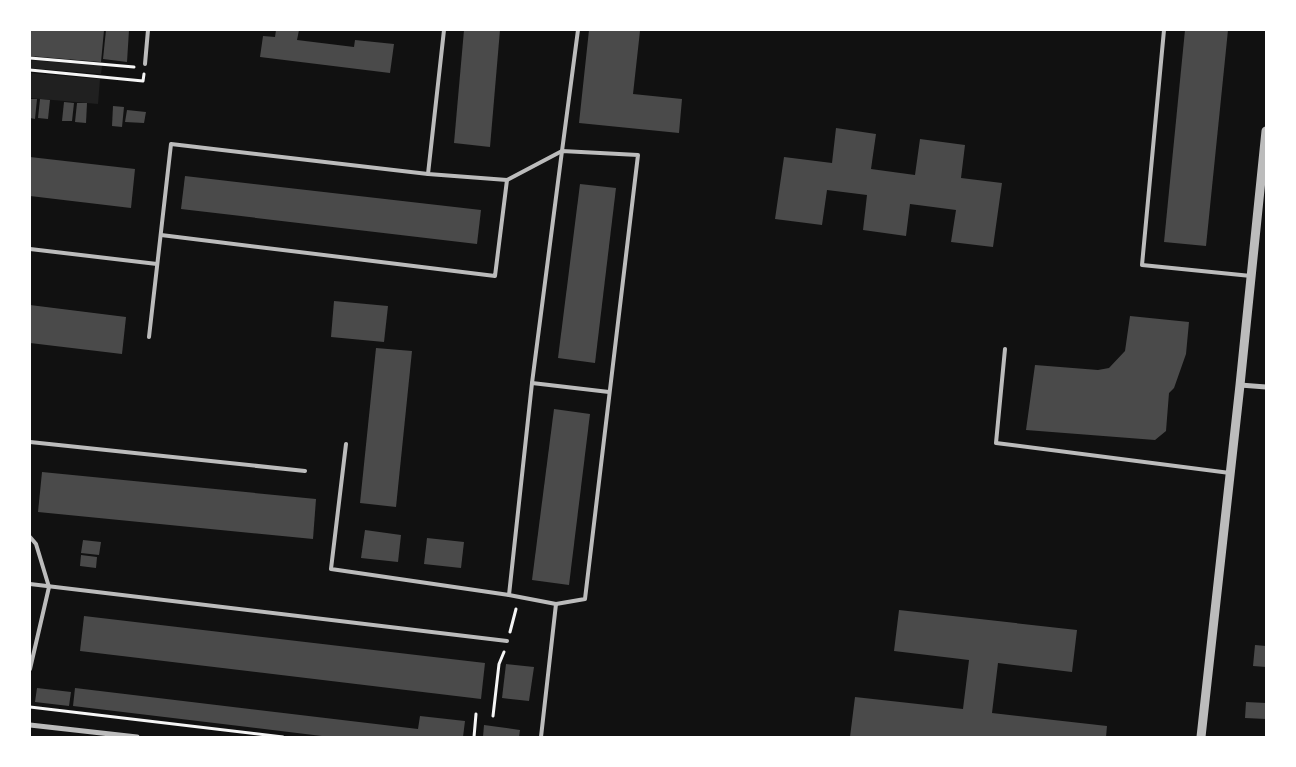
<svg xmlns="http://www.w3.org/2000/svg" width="1296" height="767" viewBox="0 0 1296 767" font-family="'Playfair Display',serif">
  <rect width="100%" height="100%" fill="#111"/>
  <g fill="#202020">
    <path d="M30,60L102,66L101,74L30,68Z"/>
    <path d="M30,73L100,79L98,104L30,98Z"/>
  </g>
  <g fill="#4a4a4a">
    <path d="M30,30H104L101,62L30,56Z"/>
    <path d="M106,30H129L127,62L103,59Z"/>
    <path d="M276,30H299L297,40L354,47L355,40L394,44L390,73L260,57L263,36L275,37Z"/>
    <path d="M464,30H500L490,147L454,143Z"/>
    <path d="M589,30L640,31L633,94L682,99L679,133L579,123Z"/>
    <path d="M1185,30H1228L1206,246L1164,242Z"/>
    <path d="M30,99H37L35,119L30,118Z"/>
    <path d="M40,99L50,100L48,119L38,118Z"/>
    <path d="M64,102L74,103L72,121H62Z"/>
    <path d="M77,103H87L86,123L75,122Z"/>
    <path d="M113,106L124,107L122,127L112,126Z"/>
    <path d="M127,110L146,112L144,123L125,122Z"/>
    <path d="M836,128L876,134L871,169L915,175L920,139L965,145L961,178L1002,183L993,247L951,242L956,210L910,204L906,236L863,230L867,195L827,190L822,225L775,219L784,157L832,163Z"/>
    <path d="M30,157L135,169L131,208L30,196Z"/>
    <path d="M185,176L481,210L477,244L181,209Z"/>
    <path d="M580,184L616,188L595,363L558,358Z"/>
    <path d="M334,301L388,306L384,342L331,337Z"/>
    <path d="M30,305L126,317L122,354L30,343Z"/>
    <path d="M1130,316L1189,322L1186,354L1174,388L1169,393L1166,431L1155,440L1026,430L1035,365L1098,370L1109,368L1125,351Z"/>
    <path d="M376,348L412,351L396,507L360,503Z"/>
    <path d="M554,409L590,414L569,585L532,580Z"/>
    <path d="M42,472L316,499L313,539L38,512Z"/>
    <path d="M365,530L401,535L398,562L361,558Z"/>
    <path d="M427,538L464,542L461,568L424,564Z"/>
    <path d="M83,540L101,542L99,555L81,553Z"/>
    <path d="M81,555L97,557L96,568L80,566Z"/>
    <path d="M899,610L1077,630L1072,672L998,663L992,713L1107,726L1106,737H850L855,697L963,709L969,660L894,651Z"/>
    <path d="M84,616L485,663L481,699L80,651Z"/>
    <path d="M1255,645L1266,646V667L1253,666Z"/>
    <path d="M506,664L534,667L529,701L502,698Z"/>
    <path d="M37,688L71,692L69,706L35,702Z"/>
    <path d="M75,688L418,729L420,716L465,721L463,737H330L73,706Z"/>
    <path d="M1246,702L1266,703V719L1245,718Z"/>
    <path d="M484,725L520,730L519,737H483Z"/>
  </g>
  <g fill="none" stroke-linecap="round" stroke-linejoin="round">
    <g stroke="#f5f5f5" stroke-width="3">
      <path d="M30,58L134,67"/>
      <path d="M30,70L143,81L144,74"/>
      <path d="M510,632L516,609"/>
      <path d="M30,707L283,737"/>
      <path d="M493,716L499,664L504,652"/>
      <path d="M474,737L476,714"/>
    </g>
    <g stroke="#bcbcbc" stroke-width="4">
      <path d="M1164,30L1142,265L1251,276"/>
      <path d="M145,64L148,30"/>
      <path d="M428,174L444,30"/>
      <path d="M161,235L495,276L507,180"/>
      <path d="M30,249L157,264"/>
      <path d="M149,337L171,144L428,174L507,180L562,151L578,30"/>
      <path d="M1005,349L996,443L1230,473"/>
      <path d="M532,383L609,392"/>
      <path d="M30,442L305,471"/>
      <path d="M346,444L331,569L509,595L556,604"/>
      <path d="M30,537L36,544L49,587L30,669"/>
      <path d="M30,584L507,641"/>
      <path d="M509,595L532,383L562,151L638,155L585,599L556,604L541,737"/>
    </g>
    <g stroke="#bcbcbc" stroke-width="5">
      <path d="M1240,385L1266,387"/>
      <path d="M30,725L137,737"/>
    </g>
    <path stroke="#bcbcbc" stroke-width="9" d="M1201,737L1240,385L1266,131"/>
  </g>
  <rect width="1296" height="767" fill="none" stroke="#ffffff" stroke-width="62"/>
</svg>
